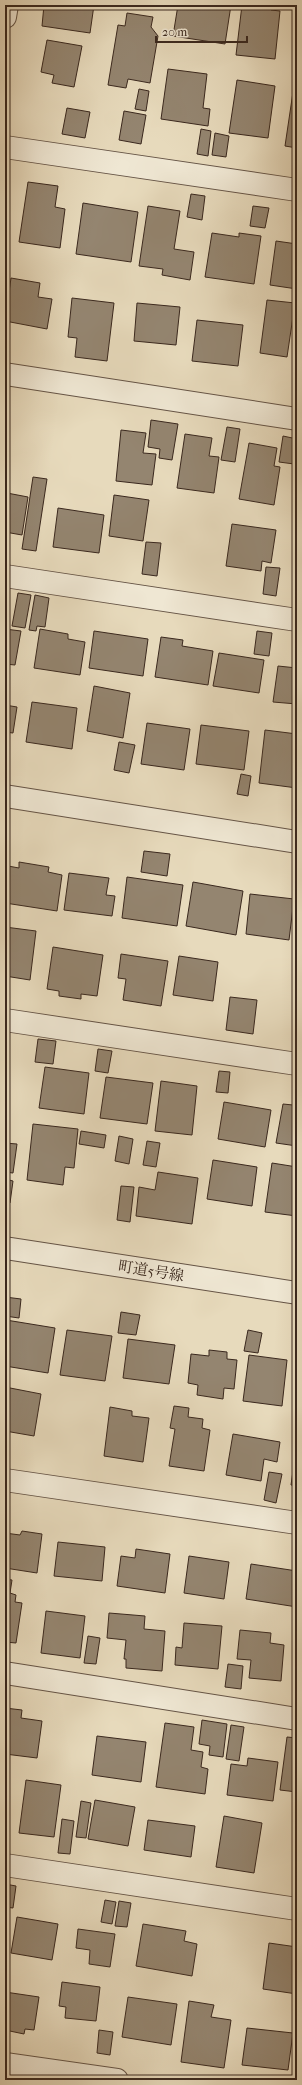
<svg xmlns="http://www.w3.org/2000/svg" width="302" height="2085" viewBox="0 0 302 2085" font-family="'IM FELL French Canon','Noto Serif JP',serif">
  <rect width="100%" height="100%" fill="#e7dabc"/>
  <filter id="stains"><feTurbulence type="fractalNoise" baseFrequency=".005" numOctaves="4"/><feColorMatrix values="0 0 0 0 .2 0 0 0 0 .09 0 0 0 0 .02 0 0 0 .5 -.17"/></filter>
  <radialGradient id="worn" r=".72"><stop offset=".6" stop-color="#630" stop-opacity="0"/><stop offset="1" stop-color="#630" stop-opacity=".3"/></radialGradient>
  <g fill="#948570" stroke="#3a281e">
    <path d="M44,5H94L90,33L42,26Z"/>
    <path d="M178,5H231L225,44L173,36Z"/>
    <path d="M242,5H272L271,10L280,11L275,59L236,55Z"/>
    <path d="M127,13L153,17L151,27L158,36L150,83L128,79L126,88L108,85L118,25L125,26Z"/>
    <path d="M47,40L82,46L74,87L52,83L54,75L41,72Z"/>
    <path d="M168,69L207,74L203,108L210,109L208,126L161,119Z"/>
    <path d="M237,80L275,86L268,138L229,133Z"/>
    <path d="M139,89L149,91L146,111L135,109Z"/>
    <path d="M293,92L297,93V148L285,146Z"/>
    <path d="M67,108L90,112L85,138L62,134Z"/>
    <path d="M124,111L146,115L141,144L119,140Z"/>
    <path d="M201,129L211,131L208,156L197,154Z"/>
    <path d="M215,133L229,136L226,157L212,155Z"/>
    <path d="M28,182L58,186L55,207L65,209L60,248L19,242Z"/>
    <path d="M191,194L205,196L202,220L187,217Z"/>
    <path d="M83,203L138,212L131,262L76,254Z"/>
    <path d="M148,206L180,211L174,249L194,252L190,280L162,275L163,269L139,266Z"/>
    <path d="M253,206L269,208L265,228L250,226Z"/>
    <path d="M212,233L239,237V233L261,236L254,284L205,277Z"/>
    <path d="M276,241L297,244V289L270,285Z"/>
    <path d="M11,278L40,283L38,297L52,299L47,329L5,321Z"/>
    <path d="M72,298L114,303L107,361L75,357L77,338L68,337Z"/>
    <path d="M267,300L295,303L287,357L260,353Z"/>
    <path d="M137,303L180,307L176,345L134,341Z"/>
    <path d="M197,320L243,325L238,366L192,361Z"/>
    <path d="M151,420L178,424L172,460L159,458L160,449L148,447Z"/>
    <path d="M227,427L240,429L235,462L221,460Z"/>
    <path d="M121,430L146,433L143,453L156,454L152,485L116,481Z"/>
    <path d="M185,434L212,438L209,456L219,457L214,493L177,488Z"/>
    <path d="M283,436L297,439L294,464L279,462Z"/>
    <path d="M249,443L277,448L274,466L280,467L274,505L239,499Z"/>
    <path d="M33,477L47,479L36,551L22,549Z"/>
    <path d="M5,483H9L7,493L28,497L22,535L5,532Z"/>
    <path d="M114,495L149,500L143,541L109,536Z"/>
    <path d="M58,508L104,515L99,553L53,547Z"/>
    <path d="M232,524L276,530L271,563L262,561L261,571L226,566Z"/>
    <path d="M146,542L161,543L157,576L142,574Z"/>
    <path d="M266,567L280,568L276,596L263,594Z"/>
    <path d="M18,593L31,595L25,628L12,626Z"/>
    <path d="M35,595L49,598L45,627L37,626L36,631L29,630Z"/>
    <path d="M5,629L21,631L15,665L5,664Z"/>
    <path d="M40,629L68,634V639L85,642L80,675L34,668Z"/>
    <path d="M94,631L148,639L143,676L89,668Z"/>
    <path d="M257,631L272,633L269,656L254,654Z"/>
    <path d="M161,637L183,640L182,646L213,651L208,685L155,677Z"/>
    <path d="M219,653L264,660L259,693L213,686Z"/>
    <path d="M278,666L297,668V704L273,702Z"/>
    <path d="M94,686L130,693L123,738L87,731Z"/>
    <path d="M32,702L77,708L72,749L26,742Z"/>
    <path d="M5,705L17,707L13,733L5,732Z"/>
    <path d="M147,723L190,729L184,770L141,764Z"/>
    <path d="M201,725L249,731L244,770L196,764Z"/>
    <path d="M265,730L297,734V788L259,783Z"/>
    <path d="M119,742L135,745L129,773L114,770Z"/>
    <path d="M241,774L251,776L248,796L237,794Z"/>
    <path d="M144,851L170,854L167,876L141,872Z"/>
    <path d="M19,862L49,867L48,872L62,875L57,911L5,903L8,866L19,868Z"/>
    <path d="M69,873L109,878L106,895L115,896L112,916L64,910Z"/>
    <path d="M127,877L183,885L177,926L122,918Z"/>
    <path d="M193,882L243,891L236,935L186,926Z"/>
    <path d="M250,894L294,899L289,940L246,934Z"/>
    <path d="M5,927L36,931L30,980L5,976Z"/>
    <path d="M53,947L103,955L97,996L81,994V999L59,996V991L47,989Z"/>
    <path d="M121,954L168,961L161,1006L123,1000L126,979L118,978Z"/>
    <path d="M179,956L218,962L213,1001L173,995Z"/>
    <path d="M297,981V1017H293Z"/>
    <path d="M230,997L257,1000L253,1034L226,1030Z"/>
    <path d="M38,1039L56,1041L53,1064L35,1062Z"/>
    <path d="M98,1049L112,1051L108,1073L95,1071Z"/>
    <path d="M45,1067L89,1073L84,1114L39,1108Z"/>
    <path d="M219,1071L230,1072L228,1093L216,1092Z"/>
    <path d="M106,1077L153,1083L147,1124L100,1118Z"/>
    <path d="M161,1081L197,1086L192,1135L155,1131Z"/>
    <path d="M294,1099H297V1146L276,1143L283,1104L293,1105Z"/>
    <path d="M224,1102L271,1110L265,1147L218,1139Z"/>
    <path d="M33,1124L78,1129L74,1168L65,1167L63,1185L27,1180Z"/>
    <path d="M81,1131L106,1135L104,1148L79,1144Z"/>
    <path d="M119,1136L133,1139L129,1164L115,1161Z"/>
    <path d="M147,1141L160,1143L156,1167L143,1165Z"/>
    <path d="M5,1143L17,1144L13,1173L5,1172Z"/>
    <path d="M213,1160L257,1167L252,1206L207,1199Z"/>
    <path d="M272,1163L297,1167L295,1183H297V1216L265,1212Z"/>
    <path d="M158,1172L198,1178L192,1224L136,1216L139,1187L155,1190Z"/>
    <path d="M5,1179L13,1181L10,1203H5Z"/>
    <path d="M121,1186L134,1187L130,1222L117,1220Z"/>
    <path d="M297,1222V1247L294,1246Z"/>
    <path d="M5,1297L21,1299L19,1318L5,1316Z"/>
    <path d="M121,1312L140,1315L136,1335L118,1333Z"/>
    <path d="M6,1320L55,1328L48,1373L5,1366Z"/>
    <path d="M67,1330L112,1336L105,1381L60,1375Z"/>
    <path d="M248,1330L262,1333L258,1353L244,1351Z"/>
    <path d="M128,1339L175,1345L169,1384L123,1378Z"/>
    <path d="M209,1350L227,1352V1359L237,1360L234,1389L224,1388L223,1399L197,1395L198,1385L188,1383L191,1354L209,1356Z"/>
    <path d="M249,1355L287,1360L282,1406L243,1401Z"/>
    <path d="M5,1387L41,1394L34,1436L5,1431Z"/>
    <path d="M174,1406L189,1408L188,1417L203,1419L202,1428L210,1430L204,1471L169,1466L175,1429L170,1428Z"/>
    <path d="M110,1407L132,1411V1416L149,1418L143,1462L104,1456Z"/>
    <path d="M233,1434L280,1442L277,1462L264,1459L261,1481L226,1475Z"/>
    <path d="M297,1442V1486L291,1485Z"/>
    <path d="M269,1472L282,1474L276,1503L264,1500Z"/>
    <path d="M22,1531L42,1534L37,1573L5,1568V1533L20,1535Z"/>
    <path d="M58,1542L105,1547L102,1581L54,1576Z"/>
    <path d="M297,1546V1568L294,1567Z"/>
    <path d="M136,1549L170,1554L165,1593L117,1586L121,1556L135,1558Z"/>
    <path d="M189,1556L229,1562L224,1599L184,1593Z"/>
    <path d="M251,1564L297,1571V1607L246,1599Z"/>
    <path d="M5,1579L12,1580L10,1593L16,1595L15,1602L22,1603L16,1643L5,1642Z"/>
    <path d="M46,1611L85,1616L80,1658L41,1653Z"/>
    <path d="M109,1613L145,1616L144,1629L165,1631L162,1671L126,1668V1659H124L126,1640L107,1638Z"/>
    <path d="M184,1623L222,1626L218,1669L175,1665L176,1647L182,1648Z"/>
    <path d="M240,1630L271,1633L270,1643L284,1645L281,1681L249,1678L251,1660L237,1659Z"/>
    <path d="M88,1636L100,1638L96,1664L84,1663Z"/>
    <path d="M228,1664L243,1666L241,1689L225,1687Z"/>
    <path d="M5,1708L22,1710L21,1718L42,1721L37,1758L5,1754Z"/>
    <path d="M202,1720L227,1724L223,1757L209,1755L210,1746L199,1744Z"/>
    <path d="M165,1723L194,1727L191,1750L203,1752L201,1767L208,1769L205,1794L156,1787Z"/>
    <path d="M231,1725L244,1727L239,1761L226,1759Z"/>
    <path d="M97,1736L146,1742L141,1782L92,1775Z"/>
    <path d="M287,1737L297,1738V1792L280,1790Z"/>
    <path d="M248,1758L278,1762L273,1801L227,1795L231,1764L247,1766Z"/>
    <path d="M26,1780L61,1785L54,1837L19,1833Z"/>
    <path d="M95,1800L135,1807L128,1846L88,1839Z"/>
    <path d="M81,1801L91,1803L86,1838L76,1837Z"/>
    <path d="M224,1816L262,1823L254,1873L216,1867Z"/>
    <path d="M62,1819L74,1821L70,1854L58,1853Z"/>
    <path d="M148,1820L195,1826L191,1857L144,1850Z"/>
    <path d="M5,1884L16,1886L13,1908L5,1907Z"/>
    <path d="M105,1900L116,1902L112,1924L101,1922Z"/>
    <path d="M119,1901L131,1903L127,1927L115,1926Z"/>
    <path d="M17,1917L58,1924L52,1960L11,1953Z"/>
    <path d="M5,1918L9,1919L5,1942Z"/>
    <path d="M143,1924L186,1931L184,1941L197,1944L192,1976L136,1966Z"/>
    <path d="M78,1929L115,1934L110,1967L89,1964L90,1950L76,1948Z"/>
    <path d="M269,1943L297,1947V1994L263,1989Z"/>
    <path d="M62,1982L100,1987L96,2021L65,2018L66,2007L59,2006Z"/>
    <path d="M5,1992L39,1997L34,2030L25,2029L24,2034L5,2030Z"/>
    <path d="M128,1997L177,2004L171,2045L122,2037Z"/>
    <path d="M189,2001L214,2005L211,2017L231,2020L224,2068L181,2062Z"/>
    <path d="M247,2028L293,2033L288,2070L242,2065Z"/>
    <path d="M99,2030L113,2032L110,2055L97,2053Z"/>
  </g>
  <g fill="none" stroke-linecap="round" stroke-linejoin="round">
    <g stroke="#655446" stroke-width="24">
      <g id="minor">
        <path d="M5,17L7,5"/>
        <path d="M5,147L297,190"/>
        <path d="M5,374L297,419"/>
        <path d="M5,576L297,620"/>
        <path d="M5,796L297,842"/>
        <path d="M5,1020L297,1064"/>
        <path d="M5,1248L297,1293"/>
        <path d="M5,1480L297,1523"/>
        <path d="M5,1673L297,1719"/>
        <path d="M5,1865L297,1909"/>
        <path d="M5,2064L117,2080"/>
      </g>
    </g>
    <use href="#minor" stroke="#efe7d3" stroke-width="22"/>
  </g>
  <g text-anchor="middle" stroke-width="3.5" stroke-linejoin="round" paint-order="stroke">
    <g font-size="15" fill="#3a281e" stroke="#efe7d3">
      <text transform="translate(151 1271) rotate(9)" y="5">町道5号線</text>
    </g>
  </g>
  <rect width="302" height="2085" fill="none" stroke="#e7dabc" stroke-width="20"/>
  <rect x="6" y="6" width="290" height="2073" fill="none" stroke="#3a281e" stroke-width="2"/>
  <rect x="10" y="10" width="282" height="2065" fill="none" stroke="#3a281e"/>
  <path d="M156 36v6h91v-6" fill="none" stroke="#3a281e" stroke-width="2"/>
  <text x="162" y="36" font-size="12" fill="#3a281e" stroke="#efe7d3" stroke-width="3" paint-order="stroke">20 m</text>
  <rect width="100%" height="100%" filter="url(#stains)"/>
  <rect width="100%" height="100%" fill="url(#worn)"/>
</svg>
